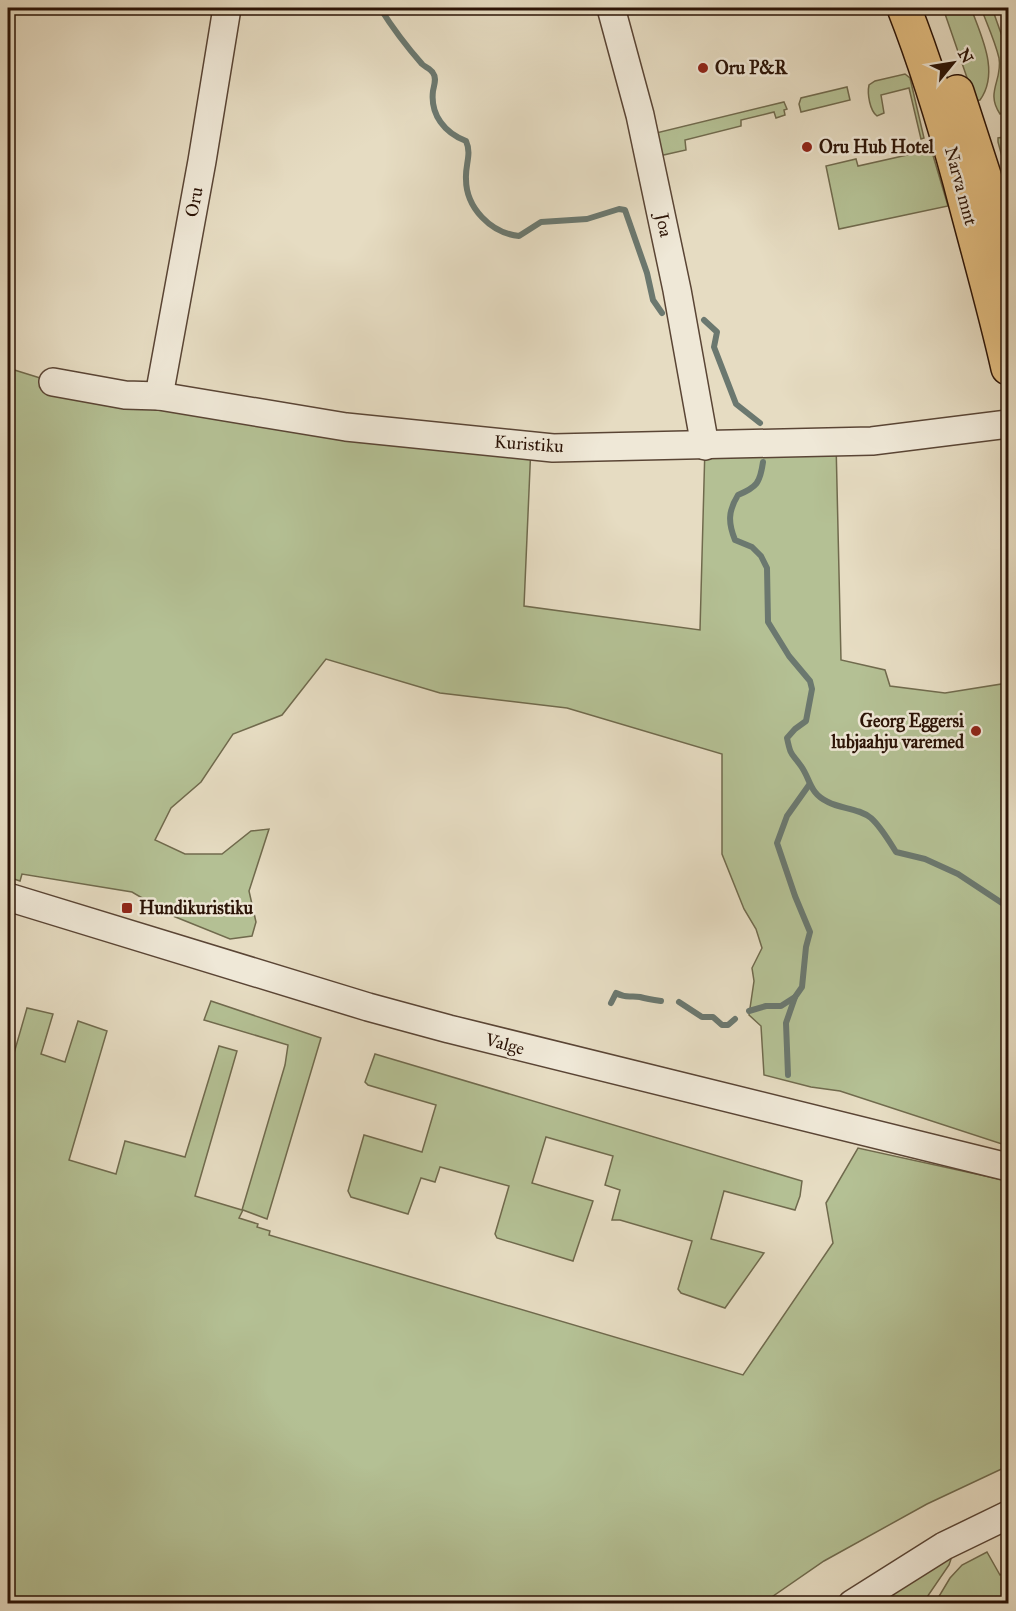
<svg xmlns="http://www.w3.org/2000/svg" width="1016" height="1611" viewBox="0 0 1016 1611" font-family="'IM FELL Great Primer',serif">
  <rect width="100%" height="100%" fill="#e6dcc2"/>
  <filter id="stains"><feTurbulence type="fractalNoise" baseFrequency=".00333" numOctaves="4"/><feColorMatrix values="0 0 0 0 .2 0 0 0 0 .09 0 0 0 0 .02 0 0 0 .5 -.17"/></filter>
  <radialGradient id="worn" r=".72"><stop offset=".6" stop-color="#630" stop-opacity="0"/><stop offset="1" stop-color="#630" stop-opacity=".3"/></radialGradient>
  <g fill="#b4c094" stroke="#706a4d" stroke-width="1.5">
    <path d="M943,8H971C981,36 1000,72 980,100L975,101Z"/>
    <path d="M981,8H992L1008,53V109L1000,114C985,92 1003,80 999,58C995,41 987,24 981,8Z"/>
    <path d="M905,74L910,78L924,138L921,139L909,88L881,95L884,113L877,116C870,111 867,94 869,85L875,81Z"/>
    <path d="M847,87L850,100L801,112L799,104L801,98Z"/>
    <path d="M784,102L787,109L784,110L785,115L776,118L774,112L741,120V126L685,140L686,150L659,156L656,133Z"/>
    <path d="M1004,137L1008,138V179L998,142V138Z"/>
    <path d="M925,151L932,152L948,206L839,229L826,166L856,159L858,166Z"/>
    <path d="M8,368L53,382L531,445L524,606L700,630L705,446L836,442L841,660L885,670L890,686L945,693L1008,683V1146L840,1091L811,1087L764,1075L761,1026L749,1015L754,981L752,968L762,948L756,929L744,909L722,854V754L567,708L440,693L326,659L282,715L233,734L201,782L171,808L155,840L185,854H222L251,831L269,829L249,891L256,922L252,936L230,939L173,916L132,892L22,874L20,881L8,877Z"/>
    <path d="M211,1001L321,1038L267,1219L243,1210L239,1218L258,1224L257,1227L270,1231L269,1235L743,1375L833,1243L826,1203L858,1148L1008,1181V1466L927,1504L824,1561L763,1603H8V1074L27,1008L53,1014L41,1054L65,1062L78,1021L107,1031L69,1160L116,1174L125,1141L185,1157L219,1046L237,1051L195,1196L242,1210L285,1065L288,1045L204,1020Z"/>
    <path d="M375,1054L802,1181L800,1196L795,1210L724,1191L711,1239L764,1253L725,1308L681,1293L678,1289L692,1241L620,1220H612L620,1190L605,1185L613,1156L546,1137L532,1183L593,1201L573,1261L497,1238L495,1234L509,1186L440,1167L435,1182L421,1178L408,1214L351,1197L348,1191L364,1135L422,1152L436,1105L368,1085L365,1082Z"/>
    <path d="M987,1552L1000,1575L1008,1570V1603H935L950,1578L962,1565Z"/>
    <path d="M953,1553L949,1565L923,1603L869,1604Z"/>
  </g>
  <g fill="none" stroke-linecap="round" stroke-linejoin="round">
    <g stroke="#6b786f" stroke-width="6">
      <path d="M380,8C392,27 407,47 422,64C425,67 431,69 433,73C437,78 434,85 433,91C430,115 445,133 466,141C472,154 465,165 466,179C466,208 491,233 519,236L541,222L587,219L619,209L625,210L647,273L653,300L662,313"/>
      <path d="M704,320L717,332L714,347L736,404L760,423"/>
      <path d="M763,462C760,483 757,487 738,495C728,511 728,523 735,540L752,547L761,556L767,568L768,622L789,656L810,681L812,689L806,721L795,729L787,738C791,757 791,752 801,766C811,780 809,793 828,802C841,809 859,808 871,818C881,827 889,841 896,852L925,859L958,874L1008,907"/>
      <path d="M679,1002L702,1017H713L722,1025H728L735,1019"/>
      <path d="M611,1003L616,993C627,999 630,995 640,997C647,999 654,1000 661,1001"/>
      <path d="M749,1011L766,1006H781L795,997L802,987L806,947L810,932L795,896L777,843L787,816L809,785"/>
      <path d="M788,1075L786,1023L795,997"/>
    </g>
    <g stroke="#5a4535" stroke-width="30">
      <g id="minor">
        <path d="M611,8L640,115L677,290L705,446"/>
        <path d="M53,382L125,395L159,396L346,427L553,448L872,441L1008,424"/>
        <path d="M159,396L202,161L227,8"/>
        <path d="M8,897L368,1007L449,1029L1008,1167"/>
        <path d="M852,1604L944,1546L1008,1515"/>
      </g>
    </g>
    <g stroke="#2b1306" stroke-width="36">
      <g id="major">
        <path d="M904,8C926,64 944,123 960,182C976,244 994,306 1008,368"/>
        <path d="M957,92L984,175L1008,266"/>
      </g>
    </g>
    <use href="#minor" stroke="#efe8d7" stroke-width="27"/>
    <use href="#major" stroke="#e3be81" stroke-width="33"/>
  </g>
  <g fill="#8f2418" stroke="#efe8d7" stroke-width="2">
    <circle cx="703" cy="68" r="6"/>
    <circle cx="807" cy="147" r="6"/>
    <circle cx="976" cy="731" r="6"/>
    <rect x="121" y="902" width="12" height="12" rx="3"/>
  </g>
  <g text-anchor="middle" stroke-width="5" stroke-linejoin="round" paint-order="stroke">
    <g font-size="18" font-weight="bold" fill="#2b1306" stroke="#efe8d7" text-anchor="start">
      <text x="715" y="74">Oru P&amp;R</text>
      <text x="819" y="153">Oru Hub Hotel</text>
      <text x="964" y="727" text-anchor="end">Georg Eggersi<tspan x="964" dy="21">lubjaahju varemed</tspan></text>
      <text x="139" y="914">Hundikuristiku</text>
    </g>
    <g font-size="18" fill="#2b1306" stroke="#efe8d7">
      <text transform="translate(961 186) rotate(75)" y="6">Narva mnt</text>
      <text transform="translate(194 202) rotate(-79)" y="6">Oru</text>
      <text transform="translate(664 225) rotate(78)" y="6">Joa</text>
      <text transform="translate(529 444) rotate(4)" y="6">Kuristiku</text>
      <text transform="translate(505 1044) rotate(15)" y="6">Valge</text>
    </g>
  </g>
  <rect width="1016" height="1611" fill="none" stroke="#e6dcc2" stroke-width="30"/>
  <rect x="9" y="9" width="998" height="1593" fill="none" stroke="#2b1306" stroke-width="3"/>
  <rect x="15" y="15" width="986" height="1581" fill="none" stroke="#2b1306" stroke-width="1.5"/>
  <g transform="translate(953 63) rotate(60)" stroke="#efe8d7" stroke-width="4.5" paint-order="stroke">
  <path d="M0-4.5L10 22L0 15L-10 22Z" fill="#2b1306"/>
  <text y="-9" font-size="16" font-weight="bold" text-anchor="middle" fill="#2b1306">N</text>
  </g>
  <rect width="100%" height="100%" filter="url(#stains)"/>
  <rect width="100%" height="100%" fill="url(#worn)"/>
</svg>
